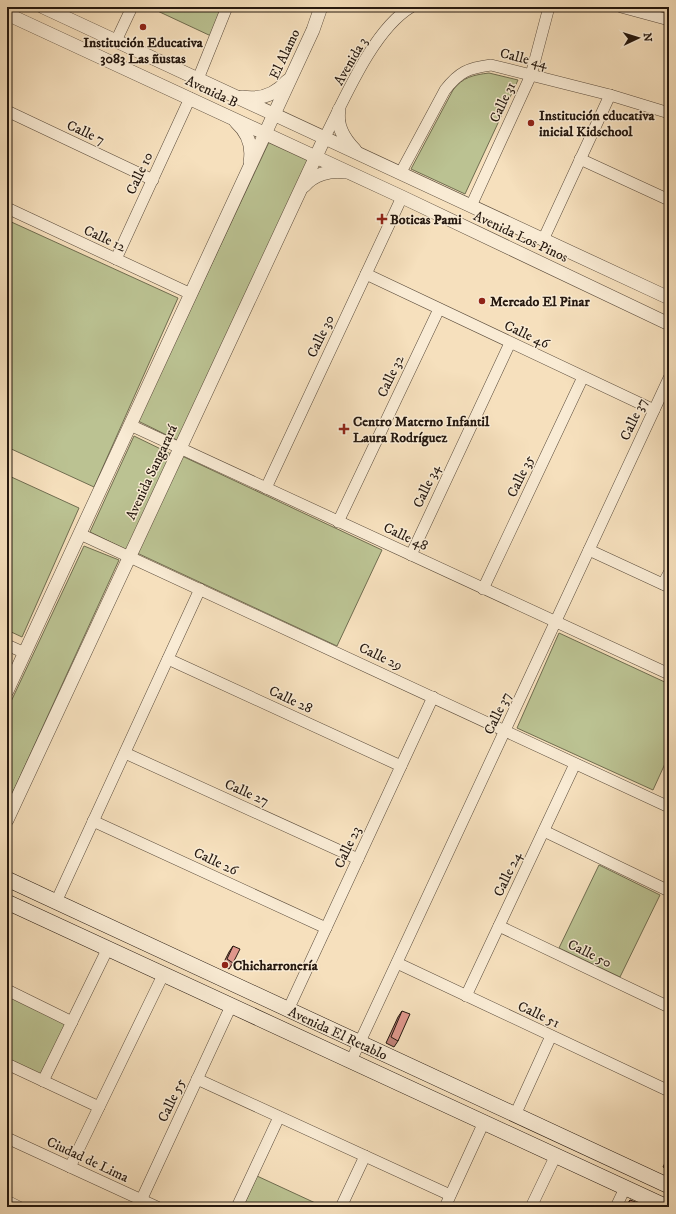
<svg xmlns="http://www.w3.org/2000/svg" width="676" height="1214" viewBox="0 0 676 1214" font-family="'IM FELL DW Pica',serif">
  <rect width="100%" height="100%" fill="#f6e0bd"/>
  <filter id="stains"><feTurbulence type="fractalNoise" baseFrequency=".005" numOctaves="4"/><feColorMatrix values="0 0 0 0 .2 0 0 0 0 .09 0 0 0 0 .02 0 0 0 .5 -.17"/></filter>
  <radialGradient id="worn" r=".72"><stop offset=".6" stop-color="#630" stop-opacity="0"/><stop offset="1" stop-color="#630" stop-opacity=".3"/></radialGradient>
  <g fill="#bbc292" stroke="#706d50">
    <path d="M149,7H221L211,36Z"/>
    <path d="M489,73L518,80L465,194L411,169L453,90C463,77 473,75 489,73Z"/>
    <path d="M269,142L309,160L179,441L138,421Z"/>
    <path d="M7,220L178,298L94,487L7,447Z"/>
    <path d="M134,436L171,454L127,550L90,532Z"/>
    <path d="M182,456L382,550L337,646L137,553Z"/>
    <path d="M7,475L79,508L22,637L7,630Z"/>
    <path d="M84,546L119,560L7,805V710Z"/>
    <path d="M559,633L669,684V755L653,790L517,728Z"/>
    <path d="M599,865L660,895L620,977L559,948Z"/>
    <path d="M7,995L66,1024L40,1076L7,1059Z"/>
    <path d="M257,1176L324,1207H243Z"/>
  </g>
  <g fill="none" stroke-linecap="round" stroke-linejoin="round">
    <g stroke="#594a3a" stroke-width="12">
      <g id="minor">
        <path d="M621,7L669,20"/>
        <path d="M116,41L132,7"/>
        <path d="M198,79L227,7"/>
        <path d="M7,111L153,180"/>
        <path d="M325,137C345,98 373,30 411,7"/>
        <path d="M580,159L669,200"/>
        <path d="M401,172L445,90C459,72 468,68 491,65L610,95L669,113"/>
        <path d="M471,206L531,75L549,7"/>
        <path d="M7,208L191,294"/>
        <path d="M543,240L610,95"/>
        <path d="M116,259L190,98"/>
        <path d="M366,274L654,410"/>
        <path d="M130,425L669,674"/>
        <path d="M266,488L402,197"/>
        <path d="M338,522L439,309"/>
        <path d="M80,534L669,807"/>
        <path d="M589,550L669,587"/>
        <path d="M411,555L510,343"/>
        <path d="M663,584L669,573"/>
        <path d="M483,589L583,377"/>
        <path d="M7,645L25,653"/>
        <path d="M168,659L401,766"/>
        <path d="M125,753L358,859"/>
        <path d="M93,821L326,928"/>
        <path d="M544,831L669,891"/>
        <path d="M56,902L200,589"/>
        <path d="M499,926L669,1007"/>
        <path d="M397,963L669,1091"/>
        <path d="M7,990L72,1022"/>
        <path d="M466,996L575,764"/>
        <path d="M288,1010L433,697"/>
        <path d="M351,1061L669,378"/>
        <path d="M7,1064L99,1107"/>
        <path d="M197,1079L450,1195"/>
        <path d="M43,1081L108,948"/>
        <path d="M515,1115L551,1036"/>
        <path d="M7,1138L157,1207"/>
        <path d="M70,1167L164,973"/>
        <path d="M7,1201L19,1207"/>
        <path d="M138,1207L231,1006"/>
        <path d="M237,1207L279,1117"/>
        <path d="M341,1207L365,1156"/>
        <path d="M445,1207L484,1122"/>
        <path d="M531,1207L556,1155"/>
        <path d="M616,1207L625,1188"/>
      </g>
    </g>
    <g stroke="#594a3a" stroke-width="14">
      <g id="tertiary">
        <path d="M43,7L669,298"/>
        <path d="M7,14L402,197L669,324"/>
        <path d="M242,97C260,100 275,95 287,81"/>
        <path d="M339,110C336,125 344,139 355,150"/>
        <path d="M236,122C247,132 253,146 250,162"/>
        <path d="M304,186C314,174 330,170 345,172"/>
        <path d="M7,691L313,30L321,7"/>
        <path d="M7,820L325,137"/>
      </g>
    </g>
    <g stroke="#25180f" stroke-width="16">
      <g id="secondary">
        <path d="M7,879L669,1186"/>
        <path d="M7,902L667,1207"/>
      </g>
    </g>
    <use href="#minor" stroke="#f9ebd4" stroke-width="11"/>
    <use href="#tertiary" stroke="#f9ebd4" stroke-width="13"/>
    <use href="#secondary" stroke="#f9ebd4" stroke-width="15"/>
  </g>
  <g fill="#c08278" stroke="#25180f">
    <path d="M233,946V963L229,969L222,966L229,952Z"/>
    <path d="M402,1011L398,1041L394,1047L386,1043L398,1017Z"/>
    <path d="M669,1155V1170L663,1167Z"/>
    <path d="M630,1200L640,1207H625Z"/>
  </g>
  <g fill="#df978c" stroke="#25180f">
    <path d="M233,946L240,949L233,963L227,959Z"/>
    <path d="M402,1011L410,1014L398,1041L391,1037Z"/>
    <path d="M630,1200L641,1204L640,1207H627Z"/>
  </g>
  <g fill="#8f2418" stroke="#f9ebd4" stroke-width="1.5">
    <circle cx="143" cy="27" r="4"/>
    <circle cx="531" cy="123" r="4"/>
    <path d="M380 213h4v4h4v4h-4v4h-4v-4h-4v-4h4z"/>
    <circle cx="482" cy="301" r="4"/>
    <path d="M342 423h4v4h4v4h-4v4h-4v-4h-4v-4h4z"/>
    <circle cx="225" cy="965" r="4"/>
  </g>
  <g text-anchor="middle" stroke-width="3" stroke-linejoin="round" paint-order="stroke">
    <g font-size="14" font-weight="bold" fill="#25180f" stroke="#f9ebd4" text-anchor="start">
      <text x="143" y="47" text-anchor="middle">Institución Educativa<tspan x="143" dy="16">3083 Las ñustas</tspan></text>
      <text x="539" y="120">Institución educativa<tspan x="539" dy="16">inicial Kidschool</tspan></text>
      <text x="390" y="224">Boticas Pami</text>
      <text x="490" y="306">Mercado El Pinar</text>
      <text x="353" y="426">Centro Materno Infantil<tspan x="353" dy="16">Laura Rodríguez</tspan></text>
      <text x="233" y="970">Chicharronería</text>
    </g>
    <g font-size="14" fill="#25180f" stroke="#f9ebd4">
      <text transform="translate(284 54) rotate(-65)" y="5">El Alamo</text>
      <text transform="translate(524 58) rotate(14)" y="5">Calle 44</text>
      <text transform="translate(350 61) rotate(-60)" y="5">Avenida 3</text>
      <text transform="translate(212 91) rotate(25)" y="5">Avenida B</text>
      <text transform="translate(502 102) rotate(-65)" y="5">Calle 31</text>
      <text transform="translate(86 132) rotate(25)" y="5">Calle 7</text>
      <text transform="translate(139 173) rotate(-65)" y="5">Calle 10</text>
      <text transform="translate(521 236) rotate(25)" y="5">Avenida Los Pinos</text>
      <text transform="translate(105 238) rotate(25)" y="5">Calle 12</text>
      <text transform="translate(527 334) rotate(25)" y="5">Calle 46</text>
      <text transform="translate(320 336) rotate(-65)" y="5">Calle 30</text>
      <text transform="translate(390 376) rotate(-65)" y="5">Calle 32</text>
      <text transform="translate(633 419) rotate(-65)" y="5">Calle 37</text>
      <text transform="translate(151 472) rotate(-65)" y="5">Avenida Sangarará</text>
      <text transform="translate(520 476) rotate(-65)" y="5">Calle 35</text>
      <text transform="translate(426 486) rotate(-65)" y="5">Calle 34</text>
      <text transform="translate(406 536) rotate(25)" y="5">Calle 48</text>
      <text transform="translate(381 656) rotate(25)" y="5">Calle 29</text>
      <text transform="translate(291 699) rotate(25)" y="5">Calle 28</text>
      <text transform="translate(497 713) rotate(-65)" y="5">Calle 37</text>
      <text transform="translate(247 792) rotate(24)" y="5">Calle 27</text>
      <text transform="translate(347 847) rotate(-65)" y="5">Calle 23</text>
      <text transform="translate(216 861) rotate(25)" y="5">Calle 26</text>
      <text transform="translate(507 874) rotate(-65)" y="5">Calle 24</text>
      <text transform="translate(590 953) rotate(26)" y="5">Calle 50</text>
      <text transform="translate(539 1014) rotate(25)" y="5">Calle 51</text>
      <text transform="translate(338 1033) rotate(25)" y="5">Avenida El Retablo</text>
      <text transform="translate(171 1100) rotate(-65)" y="5">Calle 55</text>
      <text transform="translate(88 1159) rotate(25)" y="5">Ciudad de Lima</text>
    </g>
  </g>
  <rect width="676" height="1214" fill="none" stroke="#f6e0bd" stroke-width="24"/>
  <rect x="8" y="8" width="660" height="1198" fill="none" stroke="#25180f" stroke-width="2"/>
  <rect x="12" y="12" width="652" height="1190" fill="none" stroke="#25180f"/>
  <g transform="translate(638 38) rotate(86)" stroke="#f9ebd4" stroke-width="3" paint-order="stroke">
  <path d="M0-3L7 15L0 10L-7 15Z" fill="#25180f"/>
  <text y="-6" font-size="11" font-weight="bold" text-anchor="middle" fill="#25180f">N</text>
  </g>
  <rect width="100%" height="100%" filter="url(#stains)"/>
  <rect width="100%" height="100%" fill="url(#worn)"/>
</svg>
